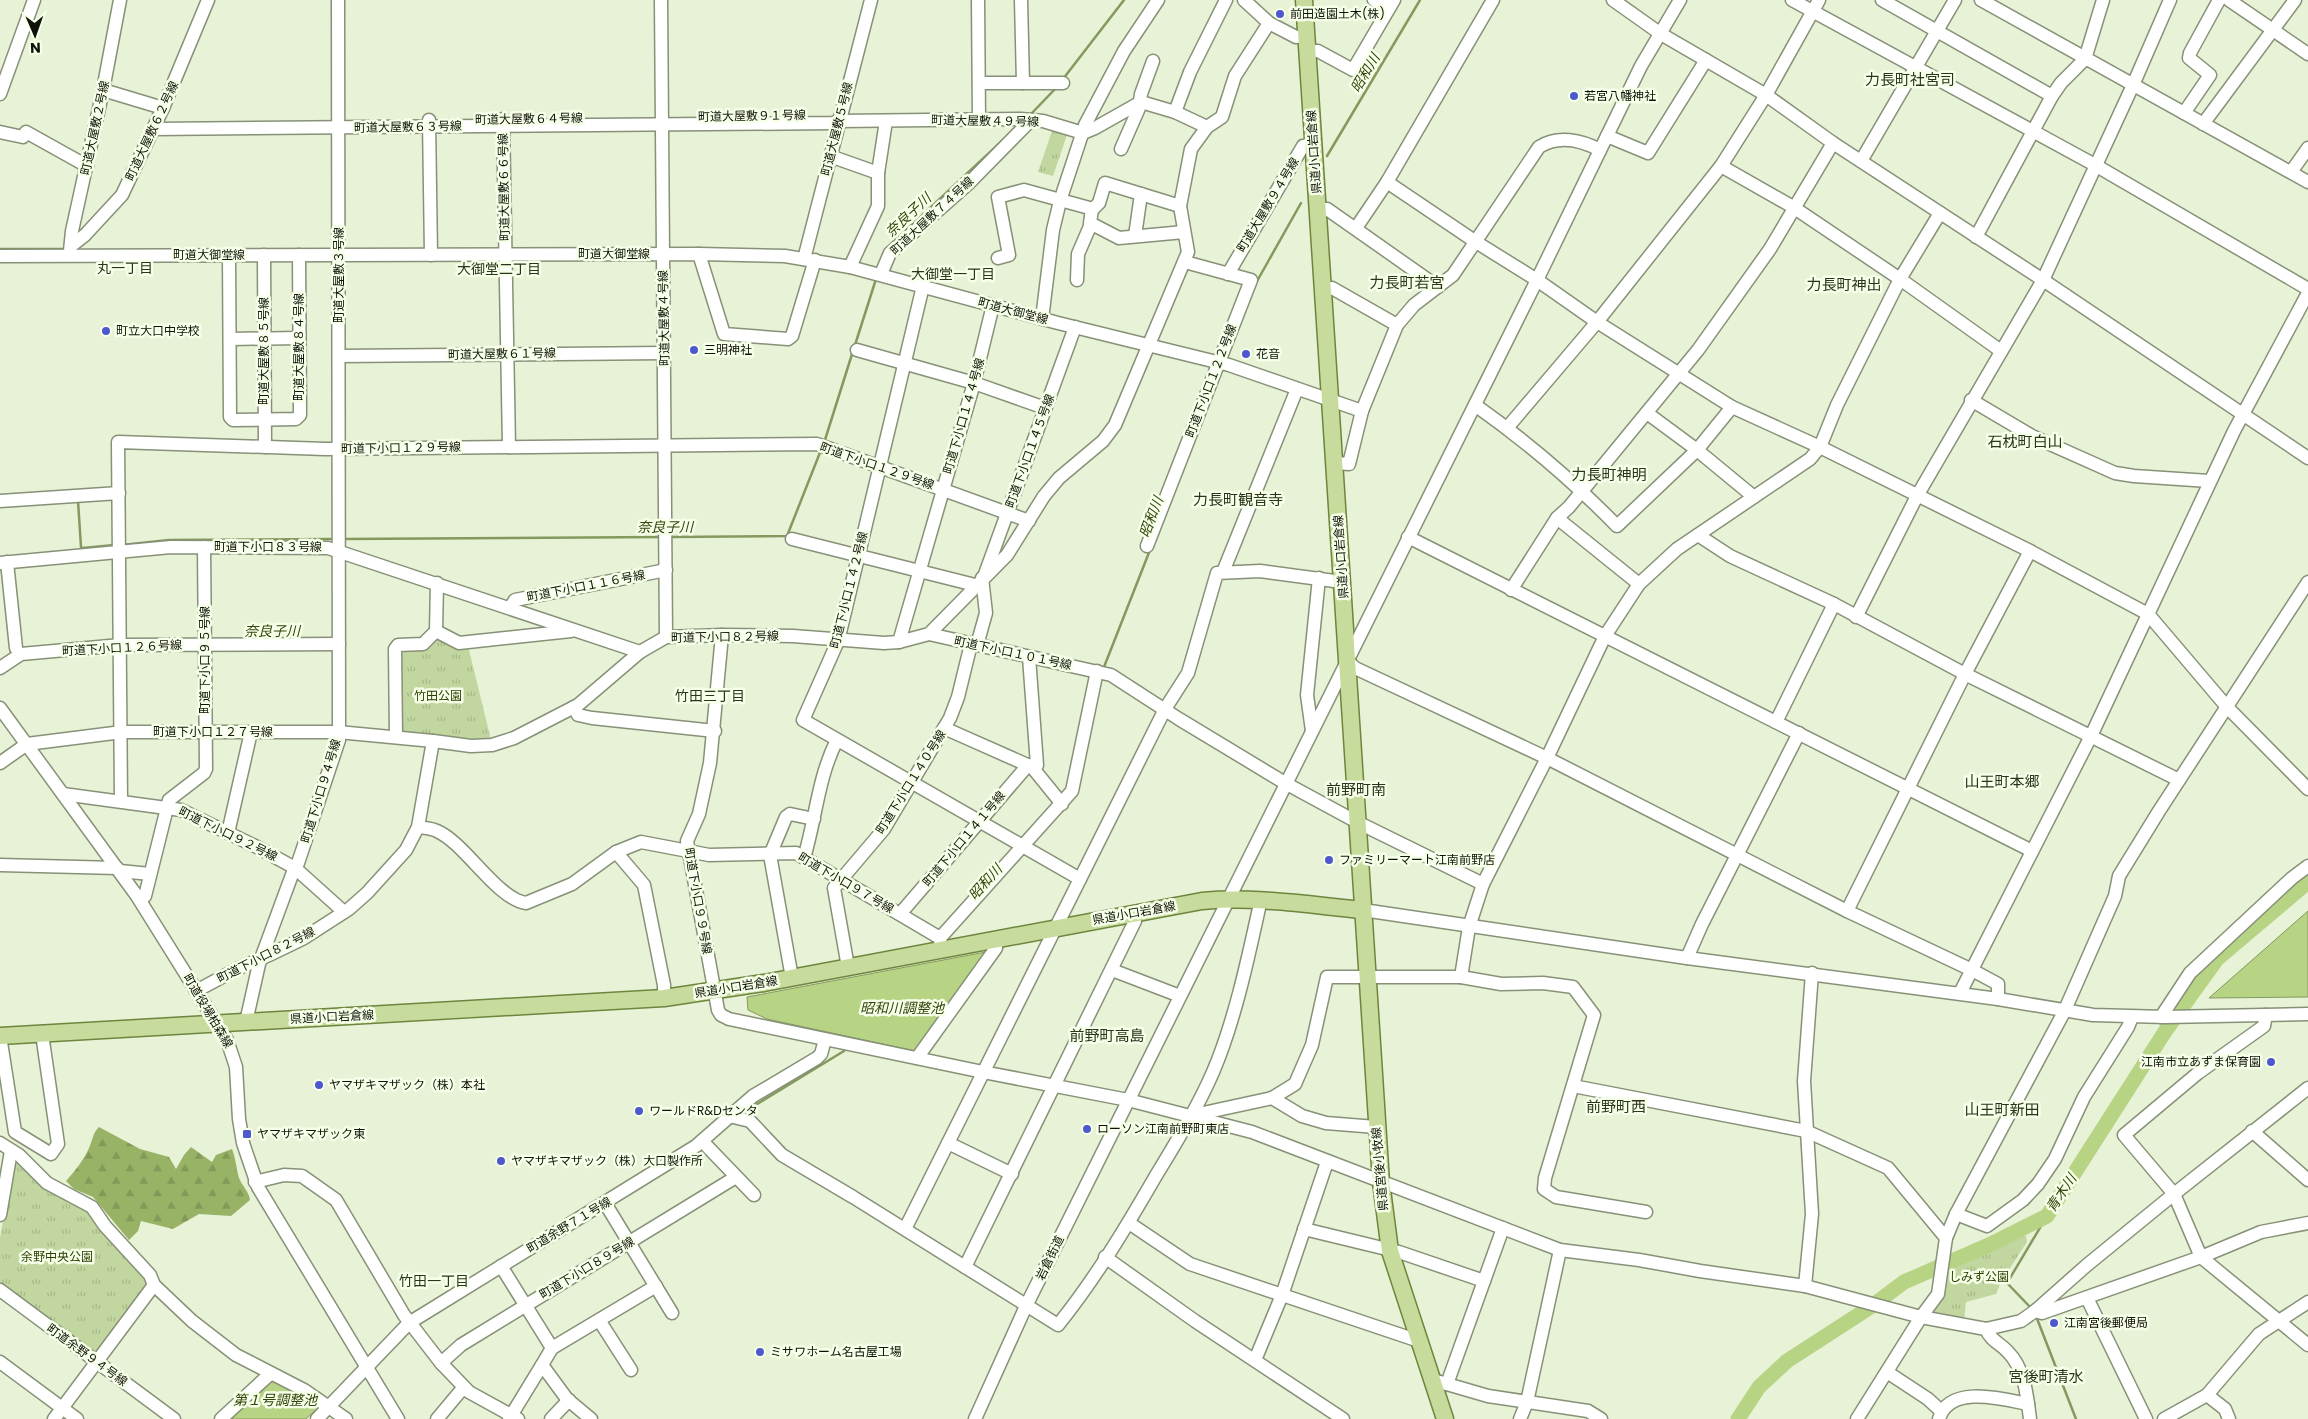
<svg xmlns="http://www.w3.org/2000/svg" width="2308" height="1419" viewBox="0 0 2308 1419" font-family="Poppins,'Noto Sans JP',sans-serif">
  <defs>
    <pattern id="forest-firs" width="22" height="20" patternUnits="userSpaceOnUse" patternTransform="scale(1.25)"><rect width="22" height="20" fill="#98b366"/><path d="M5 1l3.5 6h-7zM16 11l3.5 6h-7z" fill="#829957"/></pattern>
    <pattern id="park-tufts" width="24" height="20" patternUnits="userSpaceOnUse" patternTransform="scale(1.25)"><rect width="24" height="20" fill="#c2d7a0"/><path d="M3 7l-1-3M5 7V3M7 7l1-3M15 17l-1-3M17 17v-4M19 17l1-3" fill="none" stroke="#a6b888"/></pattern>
  </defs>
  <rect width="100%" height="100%" fill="#e7f2d6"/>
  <path fill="url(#forest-firs)" d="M99,1127L140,1149L169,1157L176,1169L184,1155L191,1147L212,1162L216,1155L232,1149C236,1159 236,1168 239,1178C242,1186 249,1191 250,1200L231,1216L199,1214L173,1229L141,1221L138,1231L129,1240L93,1197L74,1189L66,1181C74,1172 84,1160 89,1148C93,1140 92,1134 99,1127Z"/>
  <g fill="url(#park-tufts)">
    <path d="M1053,128L1068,132L1053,176L1038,172Z"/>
    <path d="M434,636L468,646L491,740L400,733L398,650Z"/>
    <path d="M14,1157L91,1208L148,1276L149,1286L99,1353L94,1354L0,1284V1238Z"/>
    <path d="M2020,1235L2026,1236L2027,1242L2001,1282L1996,1294L1966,1302L1964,1321L1928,1314L1948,1269Z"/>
  </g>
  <g fill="#b7d384" stroke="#85995f">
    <path d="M2308,911V997L2209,998Z"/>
    <path d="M991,951L920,1052L767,1019L748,1010L747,997Z"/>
    <path d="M270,1379L321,1405L306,1419H226Z"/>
  </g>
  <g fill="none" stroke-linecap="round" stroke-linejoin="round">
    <g stroke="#85995f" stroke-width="2.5">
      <path d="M1063,79L1124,0"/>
      <path d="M1030,115L1057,87"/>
      <path d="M833,119L845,76"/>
      <path d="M1327,156L1420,0"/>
      <path d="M887,248L1002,141"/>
      <path d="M0,249H66"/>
      <path d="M1256,283L1301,203"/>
      <path d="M855,345L876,279"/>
      <path d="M824,443L853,351"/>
      <path d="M76,501H78L81,547L83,548L114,545"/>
      <path d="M670,537L787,536L821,450"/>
      <path d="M342,539L662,537"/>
      <path d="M122,545L169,540L334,539"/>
      <path d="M1104,667L1150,550"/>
      <path d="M744,1112L844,1051"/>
      <path d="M2032,1309L2007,1283L2047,1216"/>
      <path d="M2036,1316L2076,1419"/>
    </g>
    <path stroke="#b7d384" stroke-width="15" d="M1738,1419L1759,1387L1787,1361L1872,1306L1904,1282L1989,1245L2047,1216L2166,1030L2217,959L2308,882"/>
    <g stroke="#869177" stroke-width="15">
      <g id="minor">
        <path d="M661,0L666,637"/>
        <path d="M978,0L979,120"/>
        <path d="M1021,0L1023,83"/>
        <path d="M1374,0L1389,8"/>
        <path d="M1613,0L1661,34L1766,95L1833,143L2043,280L2308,458"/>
        <path d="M1792,0L2095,165L2308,289"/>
        <path d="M1882,0L2052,96"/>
        <path d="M1981,0L2308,182"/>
        <path d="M2229,0L2308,54"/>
        <path d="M1269,23L1296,37L1306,36"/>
        <path d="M1307,51H1318L1353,70L1394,0"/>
        <path d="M979,83H1063"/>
        <path d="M103,90L163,108"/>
        <path d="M0,94L34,0"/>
        <path d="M1175,112L1190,72L1226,0"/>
        <path d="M2184,113L2210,75L2189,58L2190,53L2219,0"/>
        <path d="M503,119L509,447"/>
        <path d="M429,120L431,255"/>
        <path d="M2203,124L2295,0"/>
        <path d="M153,129L833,123L839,121L1021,119L1043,121L1083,133L1095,128L1141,102L1175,112L1207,127"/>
        <path d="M0,132L23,137L26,132L87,166"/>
        <path d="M1607,136L1648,153L1706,60"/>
        <path d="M1121,149L1139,108L1141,94L1153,61"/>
        <path d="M830,156L878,173"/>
        <path d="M1861,161L1955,0"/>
        <path d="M1721,166L1793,207L1900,279L2001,351"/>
        <path d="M2291,172L2308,148"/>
        <path d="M1387,182L1476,242L1537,280L1597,322L1732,407L1820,447L2030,551L2148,614L2227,707L2308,789"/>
        <path d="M1092,209L1090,223L1119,238L1184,232"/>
        <path d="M1317,210L1327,209L1438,287"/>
        <path d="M1356,228L1387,182L1493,0"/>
        <path d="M1135,236L1141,194"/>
        <path d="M1976,237L2052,96L2061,83L2085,59L2103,0"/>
        <path d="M71,246L85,235L122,195L163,108L208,0"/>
        <path d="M70,251L72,231L103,90L120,0"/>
        <path d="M699,254L724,334L788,339L792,336L815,260"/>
        <path d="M229,255L230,417L233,420L296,419L300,415L299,255"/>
        <path d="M264,255L265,447"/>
        <path d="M0,256L699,254L785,256L850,267L1058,323L1229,365L1362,411"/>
        <path d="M998,258L1009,255L998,197L1024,190L1093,209L1099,203L1105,183L1180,206"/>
        <path d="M804,259L871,0"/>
        <path d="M850,267L878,206V173L886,121"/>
        <path d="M881,274L890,253L968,184L1031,120"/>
        <path d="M1228,274L1303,146L1313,145"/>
        <path d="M1077,280L1078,254L1091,224"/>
        <path d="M923,286L838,641L803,720L1080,879"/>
        <path d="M1323,289L1332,288L1397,325"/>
        <path d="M1042,319L1053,230L1060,201L1085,125L1124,51L1158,0"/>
        <path d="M230,339L299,338"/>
        <path d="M857,350L974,383L1045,408"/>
        <path d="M339,356L664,353"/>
        <path d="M1971,400L2032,436L2115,473L2134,476L2209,481"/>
        <path d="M1475,405C1526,441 1574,482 1617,526L1697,450L1732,407"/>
        <path d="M1647,413L1697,450L1754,497"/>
        <path d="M1507,428L1597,322L1721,166L1766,95L1819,0"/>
        <path d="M1335,463L1349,464L1362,411L1397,325L1414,305L1453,275L1539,147C1558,135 1581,140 1600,150"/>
        <path d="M0,501L119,493"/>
        <path d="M1557,518L1639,584"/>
        <path d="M1698,535L1730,556L1834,604L1965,674L2179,780"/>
        <path d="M1408,537L2032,851"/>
        <path d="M792,539L975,585"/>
        <path d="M1147,546L1251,280L1185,262"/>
        <path d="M7,562L16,648"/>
        <path d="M0,563L171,547L328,548L640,652"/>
        <path d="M1223,572L1297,389"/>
        <path d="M985,574L1075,327"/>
        <path d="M1511,590L1557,518L1569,507L1698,350L1770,249L1833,143"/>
        <path d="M510,608L515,600L666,570"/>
        <path d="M1856,617L1917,496L2043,280L2133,85L2170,0"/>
        <path d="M436,631L459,643L571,631"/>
        <path d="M929,634L1111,675L1179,719L1285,783L1357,822L1483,884"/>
        <path d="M722,635L710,763L699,814L687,841L718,1010L721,1015L729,1019L983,1072L1128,1100L1252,1132L1560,1250L1639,1260L1700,1271L1805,1286L1921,1317L1986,1329L2021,1321L2035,1311L2087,1265L2174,1194L2308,1088"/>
        <path d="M899,642L974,383L993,305"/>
        <path d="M977,645L986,613L982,578"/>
        <path d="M1029,657L1037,765L1035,769"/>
        <path d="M1347,660L1355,668L1547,758L1847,911L1972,970L1998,984V999"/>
        <path d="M0,668L21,654L121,645L339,644"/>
        <path d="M574,707L578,715L592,718L715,731"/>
        <path d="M0,708L137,896L227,1040L236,1067L239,1119L243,1143L258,1187L398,1419"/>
        <path d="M1776,722L1834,604"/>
        <path d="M944,728L1032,767L1062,804"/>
        <path d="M1312,731L1307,695L1319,578"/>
        <path d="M396,737L395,649L398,645L423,644L436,631L437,583"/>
        <path d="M0,763L27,744L122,732H338L433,741"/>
        <path d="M63,794L181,810L257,847L295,868L344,912"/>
        <path d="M121,801L118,442L325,449L817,444L1029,521"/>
        <path d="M418,827C424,828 431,828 437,831C465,843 497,899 526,903L572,884L616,852L641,842L709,855L796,853L940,938L941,949"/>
        <path d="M228,833L251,732"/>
        <path d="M616,852L644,885L664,985V998"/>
        <path d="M804,858C816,818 818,777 837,740"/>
        <path d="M0,865L117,868"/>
        <path d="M120,871L150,874"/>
        <path d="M140,900L145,896L169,800L204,773L206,769L204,547"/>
        <path d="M1363,910L1687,958L1998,999L2093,1015L2166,1017L2308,1014"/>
        <path d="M1847,911L1965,674L2030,551"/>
        <path d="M900,914L1028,765"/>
        <path d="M940,938L1072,791L1097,671"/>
        <path d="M1687,958L1702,924L1799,733"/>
        <path d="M848,967L834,888L884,829L950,718L958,697L971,644"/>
        <path d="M1112,970L1180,996"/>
        <path d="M1461,977L1469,927L1483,884L1547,758L1605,636L1639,584L1677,549L1810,459L1820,447L1837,405L1900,279L1940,213"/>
        <path d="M792,978L770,855L786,817L790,814L814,819"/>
        <path d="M196,991L237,969L269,955L304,938L349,909L367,893L406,850L418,827L433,741L471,746L492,745L514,738L578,705L640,652L666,637L722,635L793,636L884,643L899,642L929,634L1007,555L1044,496L1059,478L1103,441L1115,425L1188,252L1180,206L1191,149L1207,127L1222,117L1235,76L1269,23L1244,0"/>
        <path d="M1960,993L2091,736L2234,431L2308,293"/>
        <path d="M2266,1015L2264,1026L2198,1073L2124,1135L2174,1194L2201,1257L2308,1345"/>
        <path d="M2161,1017L2190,973L2292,878L2308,866"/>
        <path d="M246,1022L259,964L293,872L298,863L339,740L338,0"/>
        <path d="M0,1036L15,1132L51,1154L58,1144L42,1034"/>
        <path d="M917,1058L996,948V939"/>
        <path d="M1573,1086L1806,1131L1888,1168L1946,1238"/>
        <path d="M1272,1098L1295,1084L1312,1045L1327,977H1461L1501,984L1543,983L1573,987L1594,1015L1545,1178L1544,1189L1556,1197L1646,1212"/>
        <path d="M1194,1115L1272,1098L1302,1116L1326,1123L1376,1127"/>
        <path d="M729,1116L750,1121L782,1155L853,1197L1058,1325C1095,1279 1125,1229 1154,1179C1175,1144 1197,1109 1213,1072C1235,1021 1249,954 1261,899"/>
        <path d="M2252,1131L2308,1180"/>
        <path d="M702,1141L754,1195"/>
        <path d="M0,1143L19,1155L47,1183L92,1207L105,1226L150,1275L154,1285L192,1321L236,1355L304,1390L346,1419"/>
        <path d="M948,1143L1012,1174"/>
        <path d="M255,1182L284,1175L302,1176L336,1200L404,1315L441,1363L469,1392L518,1419"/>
        <path d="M605,1203L672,1313"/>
        <path d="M1956,1214L1987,1226L2023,1200L2038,1184L2055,1159L2084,1097L2128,1027L2132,1017"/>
        <path d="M0,1215L11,1151"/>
        <path d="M1129,1223L1190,1264L1419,1341"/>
        <path d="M905,1229L1165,709L1188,673L1217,573L1260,571L1342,582"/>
        <path d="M1304,1229L1399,1252L1484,1281"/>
        <path d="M1105,1257L1195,1321L1343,1419"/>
        <path d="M501,1266L552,1348L542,1365L567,1399L591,1419"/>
        <path d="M965,1267L1135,921L1134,913"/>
        <path d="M1805,1286L1812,1214L1804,1081L1812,973"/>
        <path d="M0,1290L174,1419"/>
        <path d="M2087,1298L2146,1419"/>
        <path d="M2035,1311L2042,1313L2201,1257L2261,1232L2308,1223"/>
        <path d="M599,1320L631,1370"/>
        <path d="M1986,1329C1990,1340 2001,1344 2008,1352C2025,1369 2027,1396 2030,1419"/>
        <path d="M552,1348L656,1286"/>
        <path d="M1255,1360L1282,1295L1327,1162"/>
        <path d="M0,1362L77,1419"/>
        <path d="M441,1363L461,1345L736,1177"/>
        <path d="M1887,1372L1928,1399L1941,1411"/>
        <path d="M1433,1380L1488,1396L1588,1411L1601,1419"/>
        <path d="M1447,1384L1503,1228"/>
        <path d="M2207,1395L2225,1409L2229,1419"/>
        <path d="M54,1419L154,1285"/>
        <path d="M221,1419L270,1374"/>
        <path d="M317,1419L409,1323L696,1146L753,1096L817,1058L821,1054L825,1040"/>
        <path d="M437,1419L463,1388"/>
        <path d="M509,1419L542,1365"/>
        <path d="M551,1419L569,1400"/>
        <path d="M975,1419L1026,1306L1537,280L1641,66L1680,0"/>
        <path d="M1520,1419L1527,1402L1560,1250"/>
        <path d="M1857,1419L1921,1317L1938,1294L1946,1238L1956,1214L2064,1012L2115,896L2119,876L2159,811L2308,582"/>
        <path d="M1939,1419C1949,1384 2003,1399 2028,1404"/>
        <path d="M2164,1419L2207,1395L2259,1334L2308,1302"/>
      </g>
    </g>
    <g stroke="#6e853e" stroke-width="19">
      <g id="major">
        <path d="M1304,0L1381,1182L1390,1251L1445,1419"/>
        <path d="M0,1036L664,998L764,983L1202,901C1256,896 1309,905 1363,910"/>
      </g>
    </g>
    <use href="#minor" stroke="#fff" stroke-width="12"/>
    <use href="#major" stroke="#c7db9d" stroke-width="16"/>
  </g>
  <g fill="#4e58ce" stroke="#f6ffe8" stroke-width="2">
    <circle cx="1280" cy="14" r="5"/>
    <circle cx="1574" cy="96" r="5"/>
    <circle cx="106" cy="331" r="5"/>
    <circle cx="694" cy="350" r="5"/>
    <circle cx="1246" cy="354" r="5"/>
    <circle cx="1329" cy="860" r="5"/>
    <circle cx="2271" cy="1062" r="5"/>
    <circle cx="319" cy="1085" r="5"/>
    <circle cx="639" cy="1111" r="5"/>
    <circle cx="1087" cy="1129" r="5"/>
    <rect x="242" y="1129" width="10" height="10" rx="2.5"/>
    <circle cx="501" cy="1161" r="5"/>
    <circle cx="2054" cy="1323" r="5"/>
    <circle cx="760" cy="1352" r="5"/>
  </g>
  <g text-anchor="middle" stroke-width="5" stroke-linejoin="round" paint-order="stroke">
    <g font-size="12" fill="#0f1208" stroke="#f6ffe8" text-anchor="start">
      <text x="1290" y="18">前田造園土木(株)</text>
      <text x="1584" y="100">若宮八幡神社</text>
      <text x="116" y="335">町立大口中学校</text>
      <text x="704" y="354">三明神社</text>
      <text x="1256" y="358">花音</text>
      <text x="1339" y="864">ファミリーマート江南前野店</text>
      <text x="2261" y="1066" text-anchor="end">江南市立あずま保育園</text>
      <text x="329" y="1089">ヤマザキマザック（株）本社</text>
      <text x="649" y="1115">ワールドR&amp;Dセンタ</text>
      <text x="1097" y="1133">ローソン江南前野町東店</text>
      <text x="257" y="1138">ヤマザキマザック東</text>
      <text x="511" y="1165">ヤマザキマザック（株）大口製作所</text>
      <text x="2064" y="1327">江南宮後郵便局</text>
      <text x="770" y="1356">ミサワホーム名古屋工場</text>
    </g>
    <g font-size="12" fill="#0f1208" stroke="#f6ffe8">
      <text transform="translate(752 116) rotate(-1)" y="4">町道大屋敷９１号線</text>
      <text transform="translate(529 119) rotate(-1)" y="4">町道大屋敷６４号線</text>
      <text transform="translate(985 121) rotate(1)" y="4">町道大屋敷４９号線</text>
      <text transform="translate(408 127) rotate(-1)" y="4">町道大屋敷６３号線</text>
      <text transform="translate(95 128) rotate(-78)" y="4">町道大屋敷２号線</text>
      <text transform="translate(837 129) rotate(-76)" y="4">町道大屋敷５号線</text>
      <text transform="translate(152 131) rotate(-65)" y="4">町道大屋敷６２号線</text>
      <text transform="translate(1314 152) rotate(-94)" y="4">県道小口岩倉線</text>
      <text transform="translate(504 187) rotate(-91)" y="4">町道大屋敷６６号線</text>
      <text transform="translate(1268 205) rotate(-59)" y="4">町道大屋敷９４号線</text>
      <text transform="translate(932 216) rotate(-43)" y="4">町道大屋敷７４号線</text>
      <text x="614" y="258">町道大御堂線</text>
      <text x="209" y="259">町道大御堂線</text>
      <text transform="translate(339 275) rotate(-90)" y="4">町道大屋敷３号線</text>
      <text transform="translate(1013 311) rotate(15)" y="4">町道大御堂線</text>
      <text transform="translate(664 318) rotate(-91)" y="4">町道大屋敷４号線</text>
      <text transform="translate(299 347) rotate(-90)" y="4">町道大屋敷８４号線</text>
      <text transform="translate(264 351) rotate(-90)" y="4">町道大屋敷８５号線</text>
      <text transform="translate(502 354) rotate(-1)" y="4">町道大屋敷６１号線</text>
      <text transform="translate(1211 381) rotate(-69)" y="4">町道下小口１２２号線</text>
      <text transform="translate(964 416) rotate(-74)" y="4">町道下小口１４４号線</text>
      <text transform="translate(401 448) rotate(-1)" y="4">町道下小口１２９号線</text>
      <text transform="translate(1030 451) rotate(-70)" y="4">町道下小口１４５号線</text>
      <text transform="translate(877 466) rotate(19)" y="4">町道下小口１２９号線</text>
      <text x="268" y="551">町道下小口８３号線</text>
      <text transform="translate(1341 557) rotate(-94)" y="4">県道小口岩倉線</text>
      <text transform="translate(586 586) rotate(-11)" y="4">町道下小口１１６号線</text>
      <text transform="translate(849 590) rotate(-76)" y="4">町道下小口１４２号線</text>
      <text transform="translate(725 637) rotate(-1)" y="4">町道下小口８２号線</text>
      <text transform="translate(122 648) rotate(-3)" y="4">町道下小口１２６号線</text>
      <text transform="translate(1013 653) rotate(12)" y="4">町道下小口１０１号線</text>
      <text transform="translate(205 660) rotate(-90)" y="4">町道下小口９５号線</text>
      <text x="213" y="736">町道下小口１２７号線</text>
      <text transform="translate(911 782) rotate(-58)" y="4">町道下小口１４０号線</text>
      <text transform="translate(321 791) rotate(-73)" y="4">町道下小口９４号線</text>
      <text transform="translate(228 834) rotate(26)" y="4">町道下小口９２号線</text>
      <text transform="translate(964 839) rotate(-50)" y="4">町道下小口１４１号線</text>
      <text transform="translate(846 883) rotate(30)" y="4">町道下小口９７号線</text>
      <text transform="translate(698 901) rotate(80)" y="4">町道下小口９９号線</text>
      <text transform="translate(1134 913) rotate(-10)" y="4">県道小口岩倉線</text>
      <text transform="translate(266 955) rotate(-27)" y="4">町道下小口８２号線</text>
      <text transform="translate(736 987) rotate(-9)" y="4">県道小口岩倉線</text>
      <text transform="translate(208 1011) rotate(59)" y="4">町道役場柏森線</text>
      <text transform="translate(332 1017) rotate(-3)" y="4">県道小口岩倉線</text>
      <text transform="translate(1380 1169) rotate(-95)" y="4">県道宮後小牧線</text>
      <text transform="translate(569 1225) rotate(-31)" y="4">町道余野７１号線</text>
      <text transform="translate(1050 1258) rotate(-64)" y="4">岩倉街道</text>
      <text transform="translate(587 1268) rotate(-31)" y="4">町道下小口８９号線</text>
      <text transform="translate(87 1355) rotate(36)" y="4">町道余野９４号線</text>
    </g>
    <g font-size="12" fill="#2e3e03" stroke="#f6ffe8">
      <text x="438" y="700">竹田公園</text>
      <text x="57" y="1261">余野中央公園</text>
      <text x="1979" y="1281">しみず公園</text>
    </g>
    <g font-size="14" font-style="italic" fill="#34440b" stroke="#f6ffe8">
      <text transform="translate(1365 73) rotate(-59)" y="5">昭和川</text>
      <text transform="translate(908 215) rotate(-43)" y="5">奈良子川</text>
      <text transform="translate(1151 517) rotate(-69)" y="5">昭和川</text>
      <text x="665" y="532">奈良子川</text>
      <text x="272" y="636">奈良子川</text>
      <text transform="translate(985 882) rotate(-48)" y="5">昭和川</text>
      <text x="902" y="1013">昭和川調整池</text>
      <text transform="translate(2061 1193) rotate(-56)" y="5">青木川</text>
      <text x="275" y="1405">第１号調整池</text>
    </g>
    <g font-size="14" fill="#2b331d" stroke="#f6ffe8">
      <text x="125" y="273">丸一丁目</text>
      <text x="499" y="274">大御堂二丁目</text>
      <text x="953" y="279">大御堂一丁目</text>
      <text x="710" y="701">竹田三丁目</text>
      <text x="434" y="1286">竹田一丁目</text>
    </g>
    <g font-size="15" fill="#2b331d" stroke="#f6ffe8">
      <text x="1910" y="85">力長町社宮司</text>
      <text x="1407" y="288">力長町若宮</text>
      <text x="1844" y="290">力長町神出</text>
      <text x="2025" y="447">石枕町白山</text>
      <text x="1609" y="480">力長町神明</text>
      <text x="1238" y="505">力長町観音寺</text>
      <text x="2002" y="787">山王町本郷</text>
      <text x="1356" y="795">前野町南</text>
      <text x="1107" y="1041">前野町高島</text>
      <text x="1616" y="1112">前野町西</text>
      <text x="2002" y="1115">山王町新田</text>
      <text x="2046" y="1382">宮後町清水</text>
    </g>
  </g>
  <g transform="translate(35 35) rotate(178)" stroke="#f6ffe8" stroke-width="4" paint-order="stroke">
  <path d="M0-4L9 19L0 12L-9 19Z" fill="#0f1208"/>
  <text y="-8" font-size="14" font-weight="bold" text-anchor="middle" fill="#0f1208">N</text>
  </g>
</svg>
